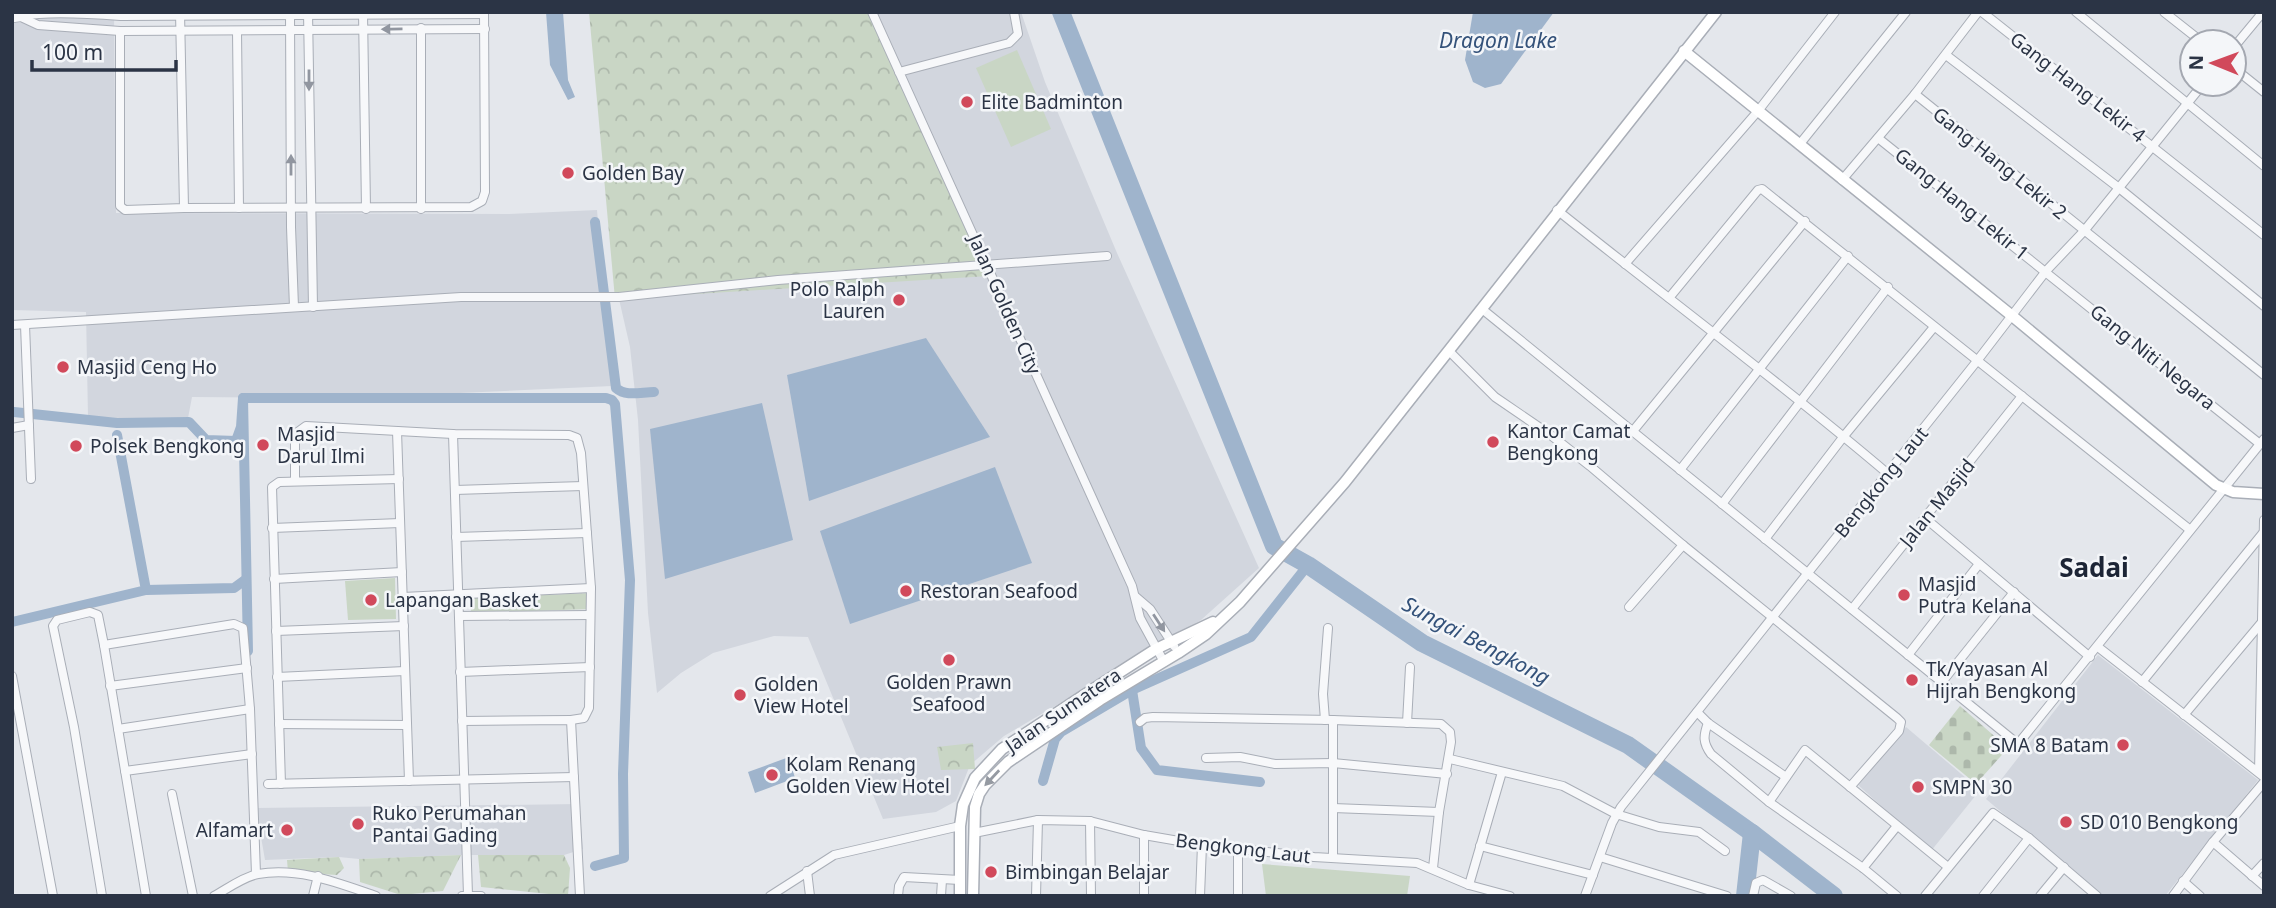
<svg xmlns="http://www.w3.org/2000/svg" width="2276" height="908" viewBox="0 0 2276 908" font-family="'Noto Sans',sans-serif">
  <defs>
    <pattern id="cemetery-stones" width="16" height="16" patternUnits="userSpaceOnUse" patternTransform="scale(1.75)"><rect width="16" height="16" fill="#c9d6c5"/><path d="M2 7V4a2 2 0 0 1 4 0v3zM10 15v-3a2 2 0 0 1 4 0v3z" fill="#adb8ab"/></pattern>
    <pattern id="park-crowns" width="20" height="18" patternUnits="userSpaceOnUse" patternTransform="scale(1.75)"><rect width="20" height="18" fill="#c9d6c5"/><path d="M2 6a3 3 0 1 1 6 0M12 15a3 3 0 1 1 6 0" fill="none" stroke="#adb8ab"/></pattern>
  </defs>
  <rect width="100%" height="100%" fill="#e4e7ec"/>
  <g fill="#d2d6de">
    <path d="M12,12H114L116,213L509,214L597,210L612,386L349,398L192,397L188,418L116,421L88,417L86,312L12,310Z"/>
    <path d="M591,12H1021L1045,82L1117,253L1259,568L1201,620L1004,736L970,765L956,801L936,812L883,819L808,637L774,636L713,653L681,673L657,693L648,613L638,420L630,347L619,299Z"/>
    <path d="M2098,655L2258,780L2165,896H2100L1986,799Z"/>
    <path d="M1906,727L1980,790L1931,851L1857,784Z"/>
    <path d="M579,804L583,849L564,855H461L359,859L339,857L265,860L256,808Z"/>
  </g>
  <g fill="#c9d6c5">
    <path d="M1017,50L1051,129L1011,147L976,68Z"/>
    <path d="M395,578L396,619L348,620L345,581Z"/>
    <path d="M1262,864L1410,876L1407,896H1266Z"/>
  </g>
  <path fill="url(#cemetery-stones)" d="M1960,706L2008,748L1976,784L1929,745Z"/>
  <g fill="url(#park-crowns)">
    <path d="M589,12H870L989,276L615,299Z"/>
    <path d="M592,593V609L471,613L470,598Z"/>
    <path d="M973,743L975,769L941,770L937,747Z"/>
    <path d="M461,855L443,891L401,895L360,882L359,859Z"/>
    <path d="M478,855H564L570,868L568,896L481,887Z"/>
    <path d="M339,857L344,868L337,875L288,872L287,860Z"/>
  </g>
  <g fill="#9fb4cc">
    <path d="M546,12H563L568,80L575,97L568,100L550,65Z"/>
    <path d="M1473,12H1554L1501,84L1485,88L1473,82L1465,60Z"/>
    <path d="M926,338L990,437L809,501L787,375Z"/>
    <path d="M762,403L793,540L665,579L650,429Z"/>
    <path d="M995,467L1032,563L850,624L820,531Z"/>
    <path d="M789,757L795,778L755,793L748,772Z"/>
  </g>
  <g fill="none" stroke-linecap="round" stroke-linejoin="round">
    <g stroke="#9fb4cc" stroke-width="10">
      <path d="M595,222L616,388C626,397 641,392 654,392"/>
      <path d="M243,398H606L612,400L615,404L630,580L623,774L624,858L595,866"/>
      <path d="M14,412L117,423L189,422L206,440L236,441L241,427L243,398L248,651"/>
      <path d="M146,590L234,588L245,580"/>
      <path d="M12,622L146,590L117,435"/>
      <path d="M1043,781L1055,739L1061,732L1132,690"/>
      <path d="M1260,782L1157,770L1141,748L1132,690L1251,637L1308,565"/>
    </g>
    <g stroke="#9fb4cc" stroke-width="18">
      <path d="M1061,12L1274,546L1308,565L1422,643L1628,745L1752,833L1834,896"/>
      <path d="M1745,896L1752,833"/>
    </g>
    <g stroke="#a9aeb7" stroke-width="10">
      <g id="street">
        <path d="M308,12L313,307"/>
        <path d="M363,12L366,209"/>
        <path d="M872,12L1132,586L1140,618L1164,662"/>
        <path d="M1982,12L2264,235"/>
        <path d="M2076,12L2264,166"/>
        <path d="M2164,12L2202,42"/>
        <path d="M290,13L291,227L294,307"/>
        <path d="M12,18C22,18 29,14 39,14C67,12 94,14 122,16L484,14"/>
        <path d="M23,18L38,25L120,31L485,29"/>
        <path d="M120,31V206L125,210L184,208L180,12"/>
        <path d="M237,31L239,208"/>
        <path d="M2234,47L2263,12"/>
        <path d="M1946,55L2119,188L2264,306"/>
        <path d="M2234,68L2264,92"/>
        <path d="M899,72L1009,43L1018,34L1014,12"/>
        <path d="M1915,94L2264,375"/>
        <path d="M1878,138L2260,444"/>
        <path d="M1799,145L1906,12"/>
        <path d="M1842,180L1915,94L1978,12"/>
        <path d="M184,208L471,207L482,201L485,192L484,12"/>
        <path d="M421,209V28"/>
        <path d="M1557,210C1667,298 1780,382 1887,473"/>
        <path d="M1625,264L1758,111L1835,12"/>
        <path d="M1669,298L1758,190L1762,189L2189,529"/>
        <path d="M1482,309L2018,744L2264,439"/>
        <path d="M12,325L461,297H619L778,280L1107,256"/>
        <path d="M25,325L31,479"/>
        <path d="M1449,351L1495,397L1552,436L1590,466L1683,545L1897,718L1901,722L1899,731L1850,787"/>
        <path d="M12,428L29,425"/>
        <path d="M397,431L409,781"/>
        <path d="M1633,431L1805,221"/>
        <path d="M453,434L468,895"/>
        <path d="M1680,470L1848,256"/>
        <path d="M295,481V434L306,426L453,434L569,435L577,438L581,453L591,588L589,708L584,718L571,720"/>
        <path d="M455,490L583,486"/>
        <path d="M1722,504L1888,287"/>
        <path d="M1925,518L2090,657"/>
        <path d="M272,528L400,523"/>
        <path d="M456,537L587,533"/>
        <path d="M1765,539L1844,436L1934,327"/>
        <path d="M274,579L402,572"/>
        <path d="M403,597L591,588"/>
        <path d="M1136,597L1150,609L1174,646"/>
        <path d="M1629,607L1683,545"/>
        <path d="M1852,609L2022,396"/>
        <path d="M459,616L590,615"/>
        <path d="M276,631L404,626"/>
        <path d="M104,645L234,624L243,628L250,709L256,874"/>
        <path d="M2098,647L2264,777"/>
        <path d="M1908,655L1979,564"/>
        <path d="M460,672L590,667"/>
        <path d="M12,676L53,896"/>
        <path d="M277,677L405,671"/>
        <path d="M1942,682L2014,592"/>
        <path d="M2142,682L2263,533"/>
        <path d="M110,686L247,668"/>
        <path d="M1697,712L1708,723L1786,777"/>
        <path d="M2184,715L2262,622"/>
        <path d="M1325,720L1323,694L1328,628"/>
        <path d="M1333,720V858"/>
        <path d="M462,721L571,720L580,896"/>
        <path d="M1140,722L1145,718L1153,717L1333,720L1441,724L1450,732L1451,742L1439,812L1433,868"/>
        <path d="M1407,723L1410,667"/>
        <path d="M1708,723C1703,736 1703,743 1711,754L1769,802L1863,868L1897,896"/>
        <path d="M279,724L407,725"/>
        <path d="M118,729L250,709"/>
        <path d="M1206,758L1240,757L1275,764L1333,763L1447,774"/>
        <path d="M1450,759L1563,786L1616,814L1659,827L1699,832L1725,851"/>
        <path d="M125,771L252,754"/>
        <path d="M2259,772L2264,520"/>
        <path d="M268,784L574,777"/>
        <path d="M281,784L272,487L279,482L399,479"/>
        <path d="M172,794L193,896"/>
        <path d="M1769,802L1805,750L1948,867"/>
        <path d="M1333,808L1439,812"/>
        <path d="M1090,821L1091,896"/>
        <path d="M974,833L1038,820L1090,821L1144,835L1202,845L1314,857L1417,863L1469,885L1510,896"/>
        <path d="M2213,842L2264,886"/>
        <path d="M1480,846L1593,875"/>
        <path d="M1238,849V896"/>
        <path d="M1600,857L1727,896"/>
        <path d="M1863,868L1897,826"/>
        <path d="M807,871L810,896"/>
        <path d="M2252,876L2264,863"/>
        <path d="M2183,881L2200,896"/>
        <path d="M1469,885L1502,772"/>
        <path d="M102,896L74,727L53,626L57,620L90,612L98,615L104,645L146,896"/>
        <path d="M214,896C227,889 243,877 258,874C299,867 338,883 376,896"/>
        <path d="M313,896L318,876"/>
        <path d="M462,896H481"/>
        <path d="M770,896L834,855L960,826"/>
        <path d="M898,896L899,886L904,877L960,880"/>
        <path d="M941,896L942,880"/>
        <path d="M1036,896L1038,820"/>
        <path d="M1144,896V835"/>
        <path d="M1200,896L1202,845"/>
        <path d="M1585,896L1612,823L1621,807L1977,361L2046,271L2084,231L2203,84"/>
        <path d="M1753,896L1756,883L1763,880L1791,896"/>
        <path d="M1925,896L1993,813L2029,838L2097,896"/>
        <path d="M1983,896L2029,838"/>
        <path d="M2040,896L2064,867"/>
        <path d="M2173,896L2213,842L2264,782"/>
      </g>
    </g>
    <g stroke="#a9aeb7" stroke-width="13">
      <g id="secondary">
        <path d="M1684,51L2011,315L2216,485L2233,492L2264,494"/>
        <path d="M960,896V826L963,805L975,778L1002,749L1092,690L1156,649L1213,622"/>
        <path d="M973,896L975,807L979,794L985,785L1008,762L1100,700L1178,653L1206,634L1240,602L1345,482L1716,12"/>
      </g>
    </g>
    <use href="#street" stroke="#f7f8fa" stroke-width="8"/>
    <use href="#secondary" stroke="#fff" stroke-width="10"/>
  </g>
  <defs><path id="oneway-solid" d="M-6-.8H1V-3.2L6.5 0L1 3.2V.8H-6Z" transform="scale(1.75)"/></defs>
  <g fill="#9196a0">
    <use href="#oneway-solid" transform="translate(392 29) rotate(179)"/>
    <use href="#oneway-solid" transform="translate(309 80) rotate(90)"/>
    <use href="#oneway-solid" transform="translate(291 165) rotate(-90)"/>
    <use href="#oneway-solid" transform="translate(1159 623) rotate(57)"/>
  </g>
  <use fill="#959aa2" href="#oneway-solid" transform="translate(992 778) rotate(133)"/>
  <g fill="#d1495b" stroke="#f4f6f9" stroke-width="2.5">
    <circle cx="967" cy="102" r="7"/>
    <circle cx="568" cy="173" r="7"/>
    <circle cx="899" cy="300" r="7"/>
    <circle cx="63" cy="367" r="7"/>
    <circle cx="1493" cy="442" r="7"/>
    <circle cx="263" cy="445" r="7"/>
    <circle cx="76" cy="446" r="7"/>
    <circle cx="906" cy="591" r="7"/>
    <circle cx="1904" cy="595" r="7"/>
    <circle cx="371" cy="600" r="7"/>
    <circle cx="949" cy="660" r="7"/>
    <circle cx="1912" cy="680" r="7"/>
    <circle cx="740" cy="695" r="7"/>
    <circle cx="2123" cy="745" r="7"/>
    <circle cx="772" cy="775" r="7"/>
    <circle cx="1918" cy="787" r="7"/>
    <circle cx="2066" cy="822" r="7"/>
    <circle cx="358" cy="824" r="7"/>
    <circle cx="287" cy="830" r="7"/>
    <circle cx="991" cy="872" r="7"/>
  </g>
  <g text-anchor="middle" stroke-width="5" stroke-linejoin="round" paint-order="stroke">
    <g font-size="19" fill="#2b3445" stroke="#f4f6f9">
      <text transform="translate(2078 87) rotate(38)" y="7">Gang Hang Lekir 4</text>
      <text transform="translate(2000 163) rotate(39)" y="7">Gang Hang Lekir 2</text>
      <text transform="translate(1962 204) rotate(39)" y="7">Gang Hang Lekir 1</text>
      <text transform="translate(1005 304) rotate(66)" y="7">Jalan Golden City</text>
      <text transform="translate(2153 357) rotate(39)" y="7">Gang Niti Negara</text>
      <text transform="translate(1881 482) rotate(-51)" y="7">Bengkong Laut</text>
      <text transform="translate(1937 503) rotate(-51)" y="7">Jalan Masjid</text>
      <text transform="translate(1063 710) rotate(-34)" y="7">Jalan Sumatera</text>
      <text transform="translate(1243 848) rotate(7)" y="7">Bengkong Laut</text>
    </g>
    <g font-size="19" fill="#2b3445" stroke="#f4f6f9" text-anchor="start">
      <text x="981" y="109">Elite Badminton</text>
      <text x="582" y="180">Golden Bay</text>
      <text x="885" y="296" text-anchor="end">Polo Ralph<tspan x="885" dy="22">Lauren</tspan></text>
      <text x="77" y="374">Masjid Ceng Ho</text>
      <text x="1507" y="438">Kantor Camat<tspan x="1507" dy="22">Bengkong</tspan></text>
      <text x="277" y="441">Masjid<tspan x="277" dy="22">Darul Ilmi</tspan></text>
      <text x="90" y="453">Polsek Bengkong</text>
      <text x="1918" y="591">Masjid<tspan x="1918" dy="22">Putra Kelana</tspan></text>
      <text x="920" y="598">Restoran Seafood</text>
      <text x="385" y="607">Lapangan Basket</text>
      <text x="1926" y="676">Tk/Yayasan Al<tspan x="1926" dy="22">Hijrah Bengkong</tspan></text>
      <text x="949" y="689" text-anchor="middle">Golden Prawn<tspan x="949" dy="22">Seafood</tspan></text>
      <text x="754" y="691">Golden<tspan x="754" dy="22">View Hotel</tspan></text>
      <text x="2109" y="752" text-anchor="end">SMA 8 Batam</text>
      <text x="786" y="771">Kolam Renang<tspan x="786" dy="22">Golden View Hotel</tspan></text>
      <text x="1932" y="794">SMPN 30</text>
      <text x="372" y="820">Ruko Perumahan<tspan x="372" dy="22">Pantai Gading</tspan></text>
      <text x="2080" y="829">SD 010 Bengkong</text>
      <text x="273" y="837" text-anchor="end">Alfamart</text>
      <text x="1005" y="879">Bimbingan Belajar</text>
    </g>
    <g font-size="21" font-style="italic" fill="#34527a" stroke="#f4f6f9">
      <text x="1498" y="48">Dragon Lake</text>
      <text transform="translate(1476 641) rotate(28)" y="7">Sungai Bengkong</text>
    </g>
    <g font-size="26" font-weight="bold" fill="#1d2536" stroke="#f4f6f9">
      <text x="2094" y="577">Sadai</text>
    </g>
  </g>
  <rect width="2276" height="908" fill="none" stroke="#2b3445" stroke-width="28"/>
  <g transform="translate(2213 63) rotate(271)"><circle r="33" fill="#f4f6f9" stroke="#a4a8b1" stroke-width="2"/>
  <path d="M0-5L12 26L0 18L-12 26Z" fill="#d1495b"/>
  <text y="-10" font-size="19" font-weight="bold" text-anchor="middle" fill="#2b3445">N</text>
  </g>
  <path d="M32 60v10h144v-10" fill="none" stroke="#2b3445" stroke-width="3.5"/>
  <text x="42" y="60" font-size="21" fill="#2b3445" stroke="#f4f6f9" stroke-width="5" paint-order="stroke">100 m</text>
</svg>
